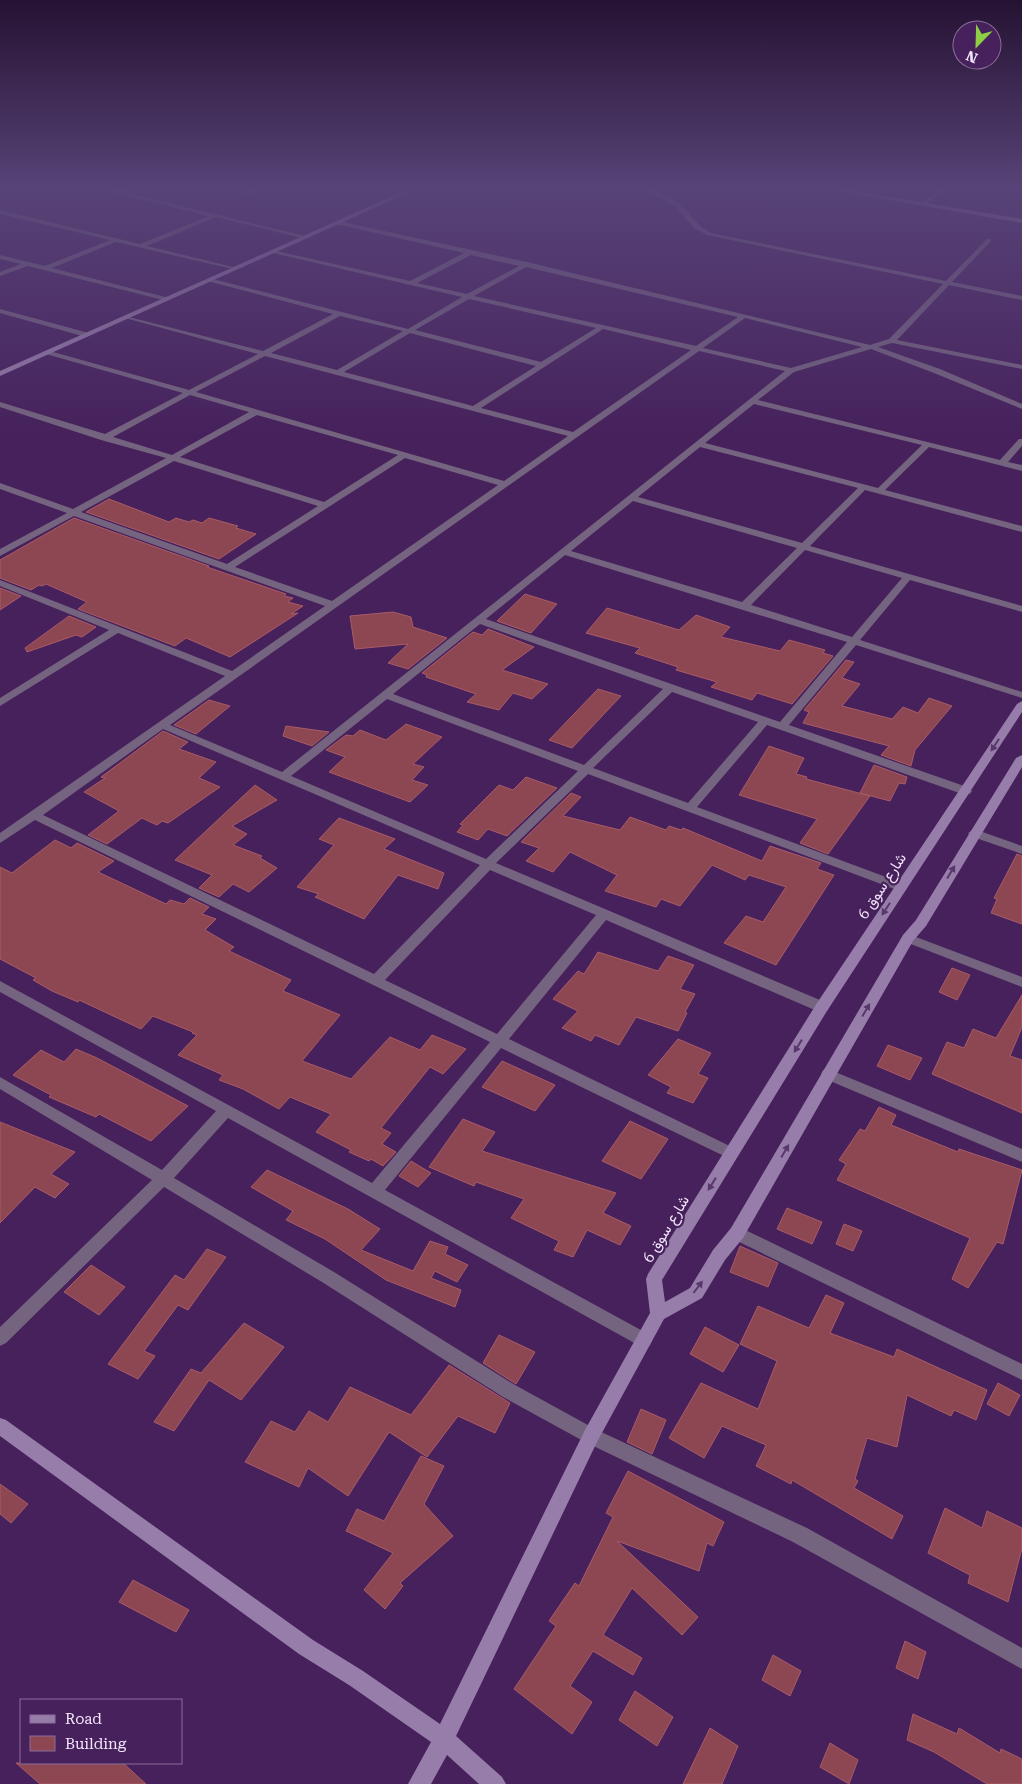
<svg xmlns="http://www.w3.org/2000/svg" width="1022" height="1784" viewBox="0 0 1022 1784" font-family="'Roboto Serif',Vazirmatn,serif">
  <rect width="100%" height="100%" fill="#46215b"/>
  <g fill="#8c4752" stroke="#aa5b67">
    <path d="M109,499L169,522L176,518L189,522L193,520L202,523L209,518L238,526L236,528L256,534L219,559L86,512Z"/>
    <path d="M74,518L209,566L207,567L286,594L284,596L293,598L288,602L303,606L291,614L298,613L230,657L186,638L175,646L78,609L87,602L46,584L42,586L39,585L31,590L0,578V560Z"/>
    <path d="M0,588L21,596L0,610Z"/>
    <path d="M525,594L557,604L531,633L497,621Z"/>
    <path d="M607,608L679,630L696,615L730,627L721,637L780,651L789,640L825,650L823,653L833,656L792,704L757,693L752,700L711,687L717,682L676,670L678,667L635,653L640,648L586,633Z"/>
    <path d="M393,612L411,617L413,627L447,638L408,669L388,663L408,644L355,649L350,616Z"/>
    <path d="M69,616L96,627L82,637L76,635L27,652L25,648Z"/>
    <path d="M488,629L534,647L502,670L548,684L532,699L513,693L499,710L467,702L476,694L426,677L427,675L422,673L473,632L482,635Z"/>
    <path d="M846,660L854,662L842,678L860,684L842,706L892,719L903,707L918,713L929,698L952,706L915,750L911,766L881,755L889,746L803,723L809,712L804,710Z"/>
    <path d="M598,689L621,696L572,748L549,740Z"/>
    <path d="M209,700L230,706L196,734L174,725Z"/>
    <path d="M406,724L442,737L413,764L424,767L412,780L428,785L410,802L329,772L345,757L326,750L346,735L353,736L360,730L386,740Z"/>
    <path d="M286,726L329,732L312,746L283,736Z"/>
    <path d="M163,731L188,742L179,749L216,762L199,778L220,787L168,823L162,821L157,825L142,818L107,844L88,835L119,811L84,792L105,778L101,777Z"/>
    <path d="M769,746L804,758L796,774L807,777L806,779L870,796L828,854L800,843L817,819L739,795Z"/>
    <path d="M874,765L907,777L905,784L899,783L890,801L860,793Z"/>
    <path d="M526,777L557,788L507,836L488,829L478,840L457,832L463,825L460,824L499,785L513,790Z"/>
    <path d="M255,785L277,800L232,826L247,834L233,845L262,856L260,858L277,868L249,892L233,884L219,897L199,888L212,875L175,860Z"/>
    <path d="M571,793L581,797L563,816L620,830L630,817L666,830L669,826L681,830L683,828L762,861L770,846L821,863L817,869L834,875L776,965L724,943L746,916L763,922L786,887L749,875L745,880L712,865L680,906L661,899L656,907L605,891L617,875L570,852L553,872L526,861L539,848L521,842Z"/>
    <path d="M339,818L395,839L384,849L444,873L438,889L398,875L364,919L315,897L319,894L297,887L334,845L319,839Z"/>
    <path d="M55,840L71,848L77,843L114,861L98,872L166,904L170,900L184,904L190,898L209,907L202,914L216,919L205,930L234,947L229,951L291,980L283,991L340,1015L302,1061L351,1079L390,1037L420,1050L432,1035L466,1049L443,1074L430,1067L381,1128L391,1133L382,1144L396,1152L383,1166L371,1159L369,1161L349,1152L351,1150L316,1132L331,1114L290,1097L279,1109L243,1089L219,1080L223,1075L178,1055L197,1035L192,1033L193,1032L153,1016L141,1029L79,1000L78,1002L52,991L33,980L36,978L0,959V867L12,873Z"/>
    <path d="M1017,854L1022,856V924L991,913L997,899L994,898Z"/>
    <path d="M598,952L658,971L668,956L694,965L680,989L695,994L685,1012L687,1013L678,1031L636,1017L619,1045L595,1035L591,1041L562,1028L578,1011L553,999L578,971L584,974Z"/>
    <path d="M952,968L970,975L957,1000L939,992Z"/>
    <path d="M1022,995V1027L1010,1056L1022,1060V1113L932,1074L947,1042L964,1048L973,1029L996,1038Z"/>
    <path d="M678,1039L711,1053L698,1074L708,1078L693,1103L667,1093L671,1087L648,1075Z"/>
    <path d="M888,1045L922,1058L910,1080L877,1066Z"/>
    <path d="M76,1049L97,1058L188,1106L151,1141L99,1114L96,1117L49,1097L51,1095L13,1075L41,1050L64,1062Z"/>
    <path d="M502,1061L555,1085L535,1111L482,1087Z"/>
    <path d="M879,1107L896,1115L891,1125L958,1152L959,1149L1022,1170L1003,1244L997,1242L968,1288L952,1279L970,1238L837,1180L846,1164L839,1160L860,1129L865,1131Z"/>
    <path d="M463,1119L495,1132L482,1151L616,1193L603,1213L631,1226L620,1245L587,1230L573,1257L554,1250L559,1241L511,1218L524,1199L476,1182L474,1186L429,1167Z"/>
    <path d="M630,1121L668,1139L641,1179L602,1161Z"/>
    <path d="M0,1122L75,1152L51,1174L69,1184L55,1198L35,1187L0,1223Z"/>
    <path d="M411,1161L431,1173L418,1187L399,1176Z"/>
    <path d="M267,1170L348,1209L380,1229L361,1250L413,1271L430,1241L448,1247L445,1254L468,1265L457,1282L435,1271L431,1278L461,1290L455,1307L386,1280L325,1239L286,1220L293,1211L251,1187Z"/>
    <path d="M787,1208L822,1222L812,1244L777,1229Z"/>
    <path d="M844,1224L862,1231L853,1251L836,1244Z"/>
    <path d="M740,1246L778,1263L768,1287L730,1272Z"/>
    <path d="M207,1249L226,1257L188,1310L178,1305L144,1351L155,1356L138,1379L108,1364L175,1275L184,1280Z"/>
    <path d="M91,1265L125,1287L99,1315L64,1292Z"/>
    <path d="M826,1295L844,1303L830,1333L894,1357L897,1349L987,1390L976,1420L954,1410L951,1416L907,1395L897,1447L867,1438L855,1479L858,1481L854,1488L903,1516L892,1539L792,1480L791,1484L756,1466L766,1445L722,1426L704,1458L669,1438L701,1383L758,1409L777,1361L740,1344L758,1306L809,1328Z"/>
    <path d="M244,1323L284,1347L241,1400L209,1380L174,1431L154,1422L191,1369L201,1373Z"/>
    <path d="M705,1327L739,1345L723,1372L690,1354Z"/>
    <path d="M499,1335L535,1352L516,1384L483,1363Z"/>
    <path d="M449,1365L510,1403L495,1433L458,1416L427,1457L389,1432L348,1496L308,1468L299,1487L245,1462L271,1421L295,1432L309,1411L328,1422L350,1387L411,1415Z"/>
    <path d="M998,1383L1020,1395L1009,1416L987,1404Z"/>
    <path d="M641,1409L666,1420L652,1454L627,1442Z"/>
    <path d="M421,1456L444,1466L424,1504L453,1536L400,1583L403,1586L385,1609L364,1590L393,1553L346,1531L357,1509L384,1521Z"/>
    <path d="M628,1471L724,1522L713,1546L707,1543L699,1571L617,1541L698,1617L682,1635L632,1588L603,1635L642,1658L633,1675L593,1651L570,1686L592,1702L572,1734L514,1689L556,1626L549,1621L575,1583L579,1586L613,1517L606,1513Z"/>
    <path d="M0,1484L28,1504L11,1523L0,1514Z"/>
    <path d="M945,1508L982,1528L987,1511L1022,1528V1548L1008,1602L968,1583L970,1575L928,1553Z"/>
    <path d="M133,1580L189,1610L176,1632L119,1602Z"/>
    <path d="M905,1641L926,1652L918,1679L896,1668Z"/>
    <path d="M773,1655L801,1671L790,1696L762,1680Z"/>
    <path d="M635,1691L673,1717L657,1746L619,1720Z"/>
    <path d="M913,1714L957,1734L959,1728L1000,1753L1001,1749L1022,1759V1784H987L934,1752L907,1740Z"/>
    <path d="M710,1728L738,1746L722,1784H683Z"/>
    <path d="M830,1743L858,1760L849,1784L820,1767Z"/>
    <path d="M16,1763H123L146,1784H40Z"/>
  </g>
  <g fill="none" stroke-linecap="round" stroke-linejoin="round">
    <g fill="#74647f" fill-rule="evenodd">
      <path d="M126,187H135L119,194L114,193Z"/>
      <path d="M256,187H265L245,196L240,195Z"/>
    </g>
    <g fill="#74647f" fill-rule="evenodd">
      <path d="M91,187H103L309,237L306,239L216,217L147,246L237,268V270L116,242L52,268L169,298L170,299L167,301L28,266L0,276V272L21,264L0,259V255L45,266L110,240L0,214V210L140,244L209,216Z"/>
      <path d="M640,187C652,187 670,196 679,204C693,215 693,223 711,233L946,281L987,239H991V241L952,282L1022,296V300L949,285L897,340L1022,365V369L892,343L878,347L940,369L1022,404V409L934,373L871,349L794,372L758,400L1000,460L1019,439H1022V446L1008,462L1022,465V471L929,447L885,490L1022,526V532L865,490L810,546L1022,606V612L910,580L860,640L1022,692V698L856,645L789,725L970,788L972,791L970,794H962L767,725L697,807L905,884L907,887L905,890H897L588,774L496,863L827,1003L829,1007L827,1011H817L606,920L509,1039L736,1149L739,1153L736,1157L731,1159L726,1157L501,1048L385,1190L650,1335L652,1340L650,1345L644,1348L638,1345L228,1118L174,1178L334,1272L515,1385L597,1430L807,1528L1022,1648V1669L793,1542L585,1442L503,1397L322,1282L164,1187L6,1343L0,1346V1327L152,1180L0,1089V1077L162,1170L216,1111L0,992V981L372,1183L490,1042L35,820L0,843V833L225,676L118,633L0,706V698L109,630L0,586V580L232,671L325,606L74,516L0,556V549L67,513L0,489V483L73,509L166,458L101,440L0,407V402L105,434L183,393L46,354V350L189,390L258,354L125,318V316L263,351L333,314L207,281V279L209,278L408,329L462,297L269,252L272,250L410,281L464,253L336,224L338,221L527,262L870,345L889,339L943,284L707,235L694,228L675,206ZM471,255L519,266L467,294L417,283ZM526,267L738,317L696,346L474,296ZM469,299L596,328L541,362L415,330ZM340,316L403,331L337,370L271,353ZM745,318L862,347L791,368L703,348ZM603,329L691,350L573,432L481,408ZM410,333L536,366L473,406L344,372ZM699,351L785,371L282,772L170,725ZM265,356L568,436L504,481L196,392ZM190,395L249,412L172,455L113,437ZM754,404L922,445L878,488L705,443ZM257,415L398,455L324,502L180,457ZM700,447L858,488L802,543L638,497ZM405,458L498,485L332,601L235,567ZM174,461L318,506L227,564L81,512ZM633,501L797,548L742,602L571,551ZM805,550L902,578L852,637L751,605ZM565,555L847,642L780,722L486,619ZM480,624L663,689L584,765L393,694ZM672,692L758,722L688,803L593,768ZM387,699L578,771L486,859L291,776ZM163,729L480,865L374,974L43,815ZM490,870L596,915L497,1034L385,980Z"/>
      <path d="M944,187H951L925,205H921V203Z"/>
      <path d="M0,309L89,333L90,335L86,337L0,313Z"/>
      <path d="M974,829L1022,846V854L970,836L968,833Z"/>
      <path d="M908,934L1022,977V987L903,941L902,938L903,935Z"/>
      <path d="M828,1069L1022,1149V1162L823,1078L821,1074L823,1070Z"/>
      <path d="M737,1226L1022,1364V1380L731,1238L729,1233L731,1228Z"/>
    </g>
    <g fill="#977da9" fill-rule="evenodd">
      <path d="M413,187H421L0,376V371Z"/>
      <path d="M815,187H830L1022,219V223Z"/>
      <path d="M1022,701V712L827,1011L662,1280L665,1302L690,1288L713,1250L731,1228L903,935L916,920L1016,758L1022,755V767L926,926L913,941L743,1238L725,1260L702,1298L664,1319L597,1442L456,1736L502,1777L506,1784H479L447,1755L431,1784H408L431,1742L349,1685L299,1654L0,1436V1418L6,1420L313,1640L363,1671L440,1724L585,1430L650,1313L646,1279L648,1274L817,1003L1017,704Z"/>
    </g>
  </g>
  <defs><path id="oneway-solid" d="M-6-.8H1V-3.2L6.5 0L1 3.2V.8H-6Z" transform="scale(1.25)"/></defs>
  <g fill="#5a386e">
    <use href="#oneway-solid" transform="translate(995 745) rotate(123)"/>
    <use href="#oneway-solid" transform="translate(951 872) rotate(-59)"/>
    <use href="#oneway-solid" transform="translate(886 909) rotate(123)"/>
    <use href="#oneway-solid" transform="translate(866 1010) rotate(-60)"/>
    <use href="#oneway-solid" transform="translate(798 1046) rotate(122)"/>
    <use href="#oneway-solid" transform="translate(785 1151) rotate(-60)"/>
    <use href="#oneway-solid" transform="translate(712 1184) rotate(122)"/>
    <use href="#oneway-solid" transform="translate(698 1287) rotate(-53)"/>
  </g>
  <linearGradient id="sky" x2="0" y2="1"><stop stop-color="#261232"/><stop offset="0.43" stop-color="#574377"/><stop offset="1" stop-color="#574377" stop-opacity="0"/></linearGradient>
  <rect width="1022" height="437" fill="url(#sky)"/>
  <g text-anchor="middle" stroke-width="4.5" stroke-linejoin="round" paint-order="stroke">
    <g font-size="15" fill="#f2e5fb" stroke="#46215b">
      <text transform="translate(882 886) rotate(-57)" y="5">شارع سوق 6</text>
      <text transform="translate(666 1229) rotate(-59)" y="5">شارع سوق 6</text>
    </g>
  </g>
  <rect x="20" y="1699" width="162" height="65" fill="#46215b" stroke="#8b6f9b"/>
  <rect x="30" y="1715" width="25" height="8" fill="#977da9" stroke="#8b6f9b"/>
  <text x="65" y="1724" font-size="15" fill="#f2e5fb">Road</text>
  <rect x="30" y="1736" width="25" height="15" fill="#8c4752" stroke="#8b6f9b"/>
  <text x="65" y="1749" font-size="15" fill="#f2e5fb">Building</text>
  <g transform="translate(977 45) rotate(203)"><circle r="24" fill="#46215b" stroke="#8b6f9b"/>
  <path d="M0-4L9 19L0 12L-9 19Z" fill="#8dce44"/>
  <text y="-8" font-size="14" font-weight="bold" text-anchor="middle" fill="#f2e5fb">N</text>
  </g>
</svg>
